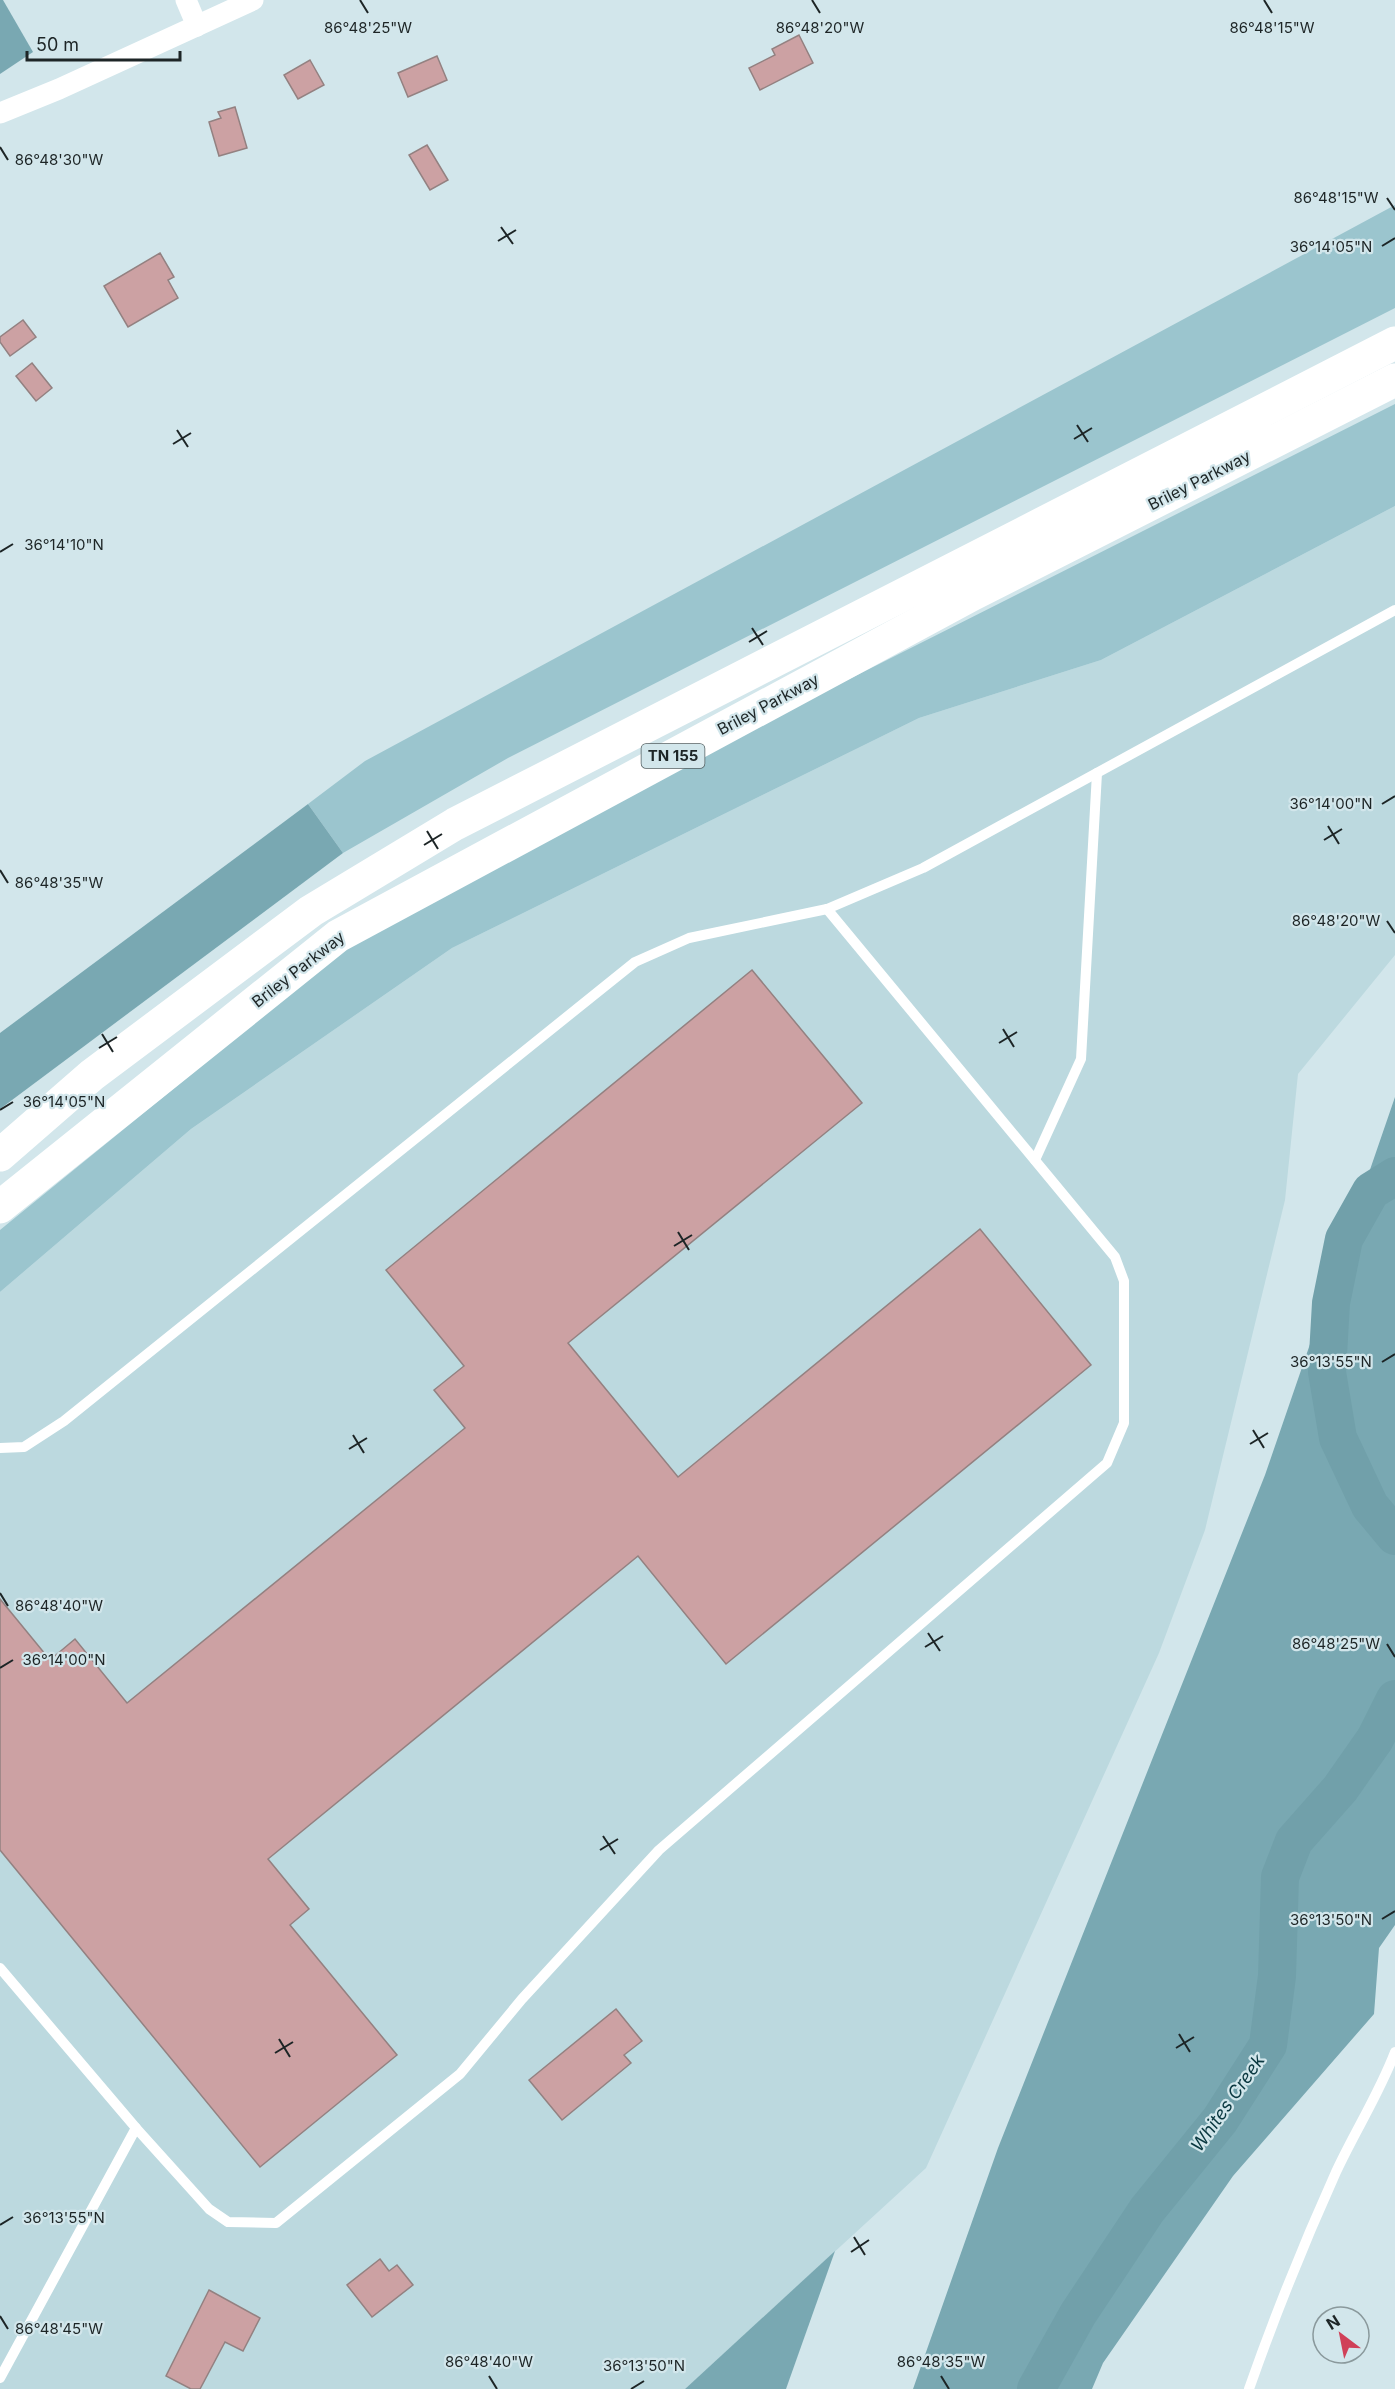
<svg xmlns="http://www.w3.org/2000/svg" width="1395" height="2389" viewBox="0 0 1395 2389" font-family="Inter,sans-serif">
  <rect width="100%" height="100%" fill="#d2e6eb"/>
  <path fill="#bcd9df" d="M1395,506V955L1298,1074L1285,1200L1205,1530L1159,1653L926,2168L685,2389H0V1292L191,1129L452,948L919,718L1101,660Z"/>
  <g fill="#9bc5ce">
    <path d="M1395,205V308L508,758L343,853L308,804L365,761Z"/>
    <path d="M1395,404V506L1101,660L919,718L452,948L191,1129L0,1292V1230L345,949L514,848Z"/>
  </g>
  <g fill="#79a8b2">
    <path d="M0,0H3L33,52L0,74Z"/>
    <path d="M308,804L343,853L0,1109V1033Z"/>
    <path d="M1395,1097V1925L1379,1948L1374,2014L1233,2176L1103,2363L1092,2389H913L998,2148L1265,1475Z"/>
    <path d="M835,2251L786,2389H685Z"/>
  </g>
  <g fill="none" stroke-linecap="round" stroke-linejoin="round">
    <g stroke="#71a0aa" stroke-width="38">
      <path d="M1395,1176L1371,1191L1344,1239L1331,1303L1327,1372L1338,1438L1370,1506L1395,1536"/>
      <path d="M1036,2389L1078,2314L1147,2210L1220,2120L1268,2045L1277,1976L1280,1877L1294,1841L1340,1789L1375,1739L1395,1699"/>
    </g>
  </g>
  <g fill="#cca1a3" stroke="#938181" stroke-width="1.5">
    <path d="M799,35L813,63L760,90L749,68L775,55L772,49Z"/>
    <path d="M437,56L447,80L408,97L398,73Z"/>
    <path d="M310,60L324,85L298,99L284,75Z"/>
    <path d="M235,107L247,148L219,156L209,122L221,118L218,112Z"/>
    <path d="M427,145L448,180L430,190L409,155Z"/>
    <path d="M160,253L174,277L168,280L178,298L128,327L104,286Z"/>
    <path d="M23,320L36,337L10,356L0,342V337Z"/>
    <path d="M32,363L52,388L36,401L16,376Z"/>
    <path d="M752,970L862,1103L568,1343L678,1477L980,1229L1091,1365L726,1664L638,1556L268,1859L309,1909L290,1925L397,2055L260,2167L0,1850V1599L50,1660L75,1639L127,1703L465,1428L434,1390L464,1366L386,1270Z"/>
    <path d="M616,2009L642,2041L624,2055L631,2063L562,2120L529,2080Z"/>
    <path d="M380,2259L389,2271L397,2265L413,2285L372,2317L347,2285Z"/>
    <path d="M209,2290L260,2318L243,2351L225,2342L200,2389H191L166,2376Z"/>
  </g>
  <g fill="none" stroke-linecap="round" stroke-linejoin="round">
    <g stroke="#fff" stroke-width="10">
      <path d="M1035,1160L1081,1059L1097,773"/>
      <path d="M0,1448L24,1447L64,1421L635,962L689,938L827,909L923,868L1395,610"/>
      <path d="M0,1968L136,2128"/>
      <path d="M0,2378L136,2128L209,2209L228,2222L276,2223L460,2074L522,1999L659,1850L1107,1463L1124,1423V1281L1115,1257L827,909"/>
      <path d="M1249,2389C1275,2315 1304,2243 1336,2172C1355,2131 1379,2094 1395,2052"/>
    </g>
    <g stroke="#fff" stroke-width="21">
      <path d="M186,0L197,26"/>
      <path d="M0,113L59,89L253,0"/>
    </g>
    <g stroke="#fff" stroke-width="33">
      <path d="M0,1155L92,1075L311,911L455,824L1395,343"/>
      <path d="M0,1207L338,936L973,594L1395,380"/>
    </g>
  </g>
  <path fill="none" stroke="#1d2526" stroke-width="2" d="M360,0L368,13M812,0L820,13M1264,0L1272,13M0,147L8,160M1387,198L1395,210M501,227L513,244M498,241L516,230M1382,246L1395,238M1077,425L1088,442M177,430L188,447M1074,439L1092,428M173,444L191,433M0,552L13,544M752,628L763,645M749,642L767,631M1382,804L1395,796M1328,826L1339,844M427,831L438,849M1324,840L1342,829M424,845L442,834M0,870L8,883M1387,921L1395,933M1003,1029L1014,1047M102,1034L113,1052M999,1043L1017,1032M99,1048L117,1037M0,1110L13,1102M678,1232L689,1250M674,1246L692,1235M1382,1362L1395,1354M1253,1430L1264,1448M353,1435L364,1453M1250,1444L1268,1433M349,1449L367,1438M0,1593L8,1606M928,1633L940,1651M1387,1644L1395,1657M925,1647L943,1636M0,1668L13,1660M603,1836L615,1854M600,1850L618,1839M1382,1919L1395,1911M1179,2034L1190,2052M279,2039L290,2057M1176,2048L1194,2037M275,2053L293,2042M0,2225L13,2217M854,2237L865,2255M851,2252L869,2240M0,2316L8,2329M489,2376L497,2389M941,2376L949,2389M631,2389L644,2381"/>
  <g text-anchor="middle" stroke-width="4.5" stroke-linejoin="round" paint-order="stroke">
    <rect fill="#d2e6eb" stroke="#535f61" stroke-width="1.5" x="641.5" y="744" width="63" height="24" rx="4.5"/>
    <g font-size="15" font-weight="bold" fill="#1d2526">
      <text x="673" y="761">TN 155</text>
    </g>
    <g font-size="16" fill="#1d2526" stroke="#d2e6eb">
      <text transform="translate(1199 480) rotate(-27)" y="6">Briley Parkway</text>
      <text transform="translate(768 704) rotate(-28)" y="6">Briley Parkway</text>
      <text transform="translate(298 969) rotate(-38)" y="6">Briley Parkway</text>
    </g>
    <g font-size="18" font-style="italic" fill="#0a3840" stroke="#d2e6eb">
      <text transform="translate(1228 2103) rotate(-55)" y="6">Whites Creek</text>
    </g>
  </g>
  <g font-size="15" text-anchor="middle" fill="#1d2526" stroke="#d2e6eb" stroke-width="4.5" stroke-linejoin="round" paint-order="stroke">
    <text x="368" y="33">86°48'25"W</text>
    <text x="1272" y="33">86°48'15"W</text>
    <text x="820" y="33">86°48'20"W</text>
    <text x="59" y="165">86°48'30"W</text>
    <text x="1336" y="203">86°48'15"W</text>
    <text x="1331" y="252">36°14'05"N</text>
    <text x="64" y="550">36°14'10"N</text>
    <text x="1331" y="809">36°14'00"N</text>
    <text x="59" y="888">86°48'35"W</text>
    <text x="1336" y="926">86°48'20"W</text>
    <text x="64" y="1107">36°14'05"N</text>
    <text x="1331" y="1367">36°13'55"N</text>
    <text x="59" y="1611">86°48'40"W</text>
    <text x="1336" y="1649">86°48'25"W</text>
    <text x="64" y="1665">36°14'00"N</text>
    <text x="1331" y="1925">36°13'50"N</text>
    <text x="64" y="2223">36°13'55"N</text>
    <text x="59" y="2334">86°48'45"W</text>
    <text x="489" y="2367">86°48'40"W</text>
    <text x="941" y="2367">86°48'35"W</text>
    <text x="644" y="2371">36°13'50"N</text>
  </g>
  <g transform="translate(1341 2335) rotate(328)"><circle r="28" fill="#d2e6eb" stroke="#8a999c" stroke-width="1.5"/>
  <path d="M0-4.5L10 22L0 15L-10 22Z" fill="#d04058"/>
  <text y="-9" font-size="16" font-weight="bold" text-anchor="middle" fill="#1d2526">N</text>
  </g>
  <path d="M27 51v9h153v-9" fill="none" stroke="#1d2526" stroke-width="3"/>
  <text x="36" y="51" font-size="18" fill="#1d2526" stroke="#d2e6eb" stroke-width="4.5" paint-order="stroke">50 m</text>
</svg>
